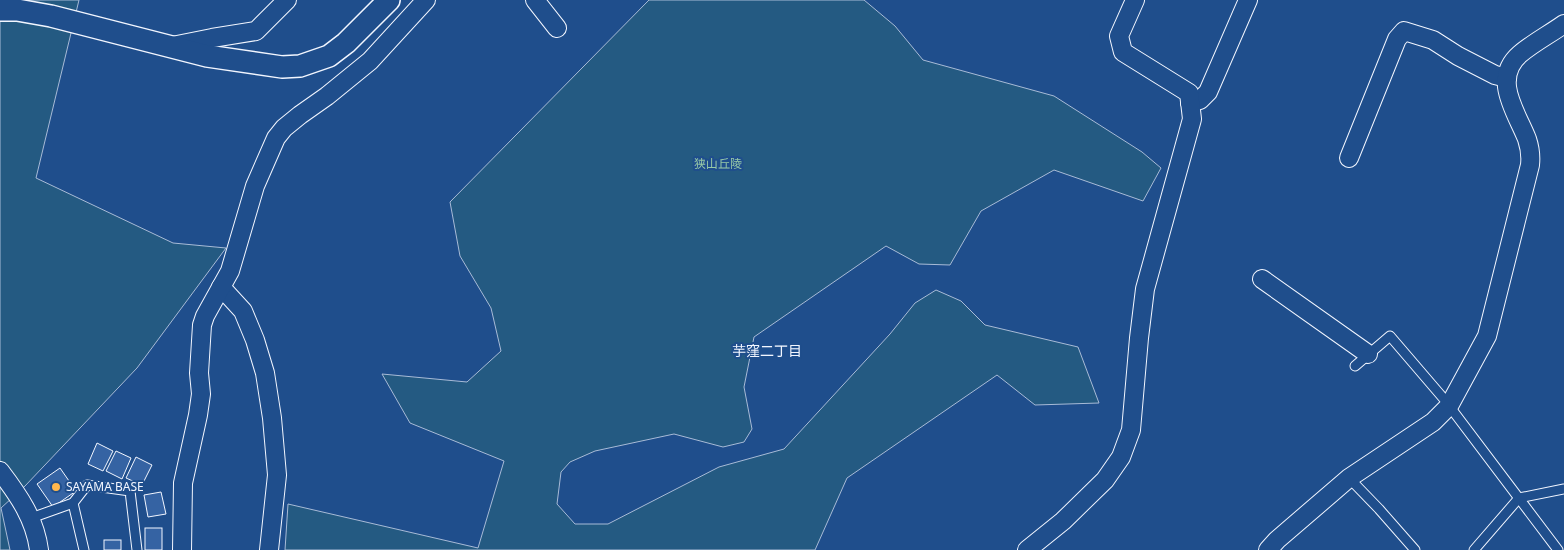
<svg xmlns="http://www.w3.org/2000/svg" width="1564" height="550" viewBox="0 0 1564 550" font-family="'Noto Sans','Noto Sans JP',sans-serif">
  <rect width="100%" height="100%" fill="#1f4e8c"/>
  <g fill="#245a82" stroke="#a8bbd7">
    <path d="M0,0H79L36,178L173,243L226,248L137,368L25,486L1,508L10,550H0Z"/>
    <path d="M649,0H864L895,26L923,60L1054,96L1142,152L1161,168L1143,201L1054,170L981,211L950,265L919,264L886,246L754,337L744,387L752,429L744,442L723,447L674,434L595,451L570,462L561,472L557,504L575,524H608L719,467L784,449L890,334L915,303L936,290L961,301L985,325L1078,347L1099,403L1035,405L997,375L847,478L815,550H285L288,504L478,548L504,461L410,423L382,374L467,382L501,351L491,308L460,256L450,202Z"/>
  </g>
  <g fill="#3563a3" stroke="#f2f6ff">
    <path d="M97,443L113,451L103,471L88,464Z"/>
    <path d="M116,451L131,458L122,479L106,471Z"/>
    <path d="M136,457L152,465L142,485L126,478Z"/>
    <path d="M60,468L76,491L53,507L37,484Z"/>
    <path d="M161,492L166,514L148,517L144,495Z"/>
    <rect x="145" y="528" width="17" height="22"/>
    <rect x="104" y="540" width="17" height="10"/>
  </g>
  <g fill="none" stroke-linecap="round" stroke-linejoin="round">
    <g stroke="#f2f6ff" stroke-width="11">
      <g id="service">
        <path d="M1355,366L1390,336L1444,399L1558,550"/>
        <path d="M1349,478L1379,509L1415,550"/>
        <path d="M73,503L84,550"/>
        <path d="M31,518L73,503L87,485L130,491L137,550"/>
        <path d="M1474,550L1519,498L1564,489"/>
      </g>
    </g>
    <g stroke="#f2f6ff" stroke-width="20">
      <g id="minor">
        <path d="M535,0L557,28"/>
        <path d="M172,46L212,38L256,31L287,0"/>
        <path d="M1190,103L1200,100L1208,92L1248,0"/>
        <path d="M1349,158L1397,39L1404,31L1433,40L1458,56L1495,75L1507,78"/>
        <path d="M1262,279L1368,354"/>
        <path d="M221,287L243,311L255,340L265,373L272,418L277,475L269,550"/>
        <path d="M0,471C19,496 35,519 39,550"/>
        <path d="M182,550L183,483L198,415L201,394L199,373L202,325L205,316L230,271L255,186L276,138L284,128L300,115L327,96L370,61L426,0"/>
        <path d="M1027,550L1063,521L1105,480L1121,457L1131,430L1139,338L1145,289L1192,119L1189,93L1123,52L1119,36L1135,0"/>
        <path d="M1268,550L1277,540L1349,478L1433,422L1449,406L1487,336L1530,165C1531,156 1530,148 1527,139C1517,113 1491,79 1520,54C1533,43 1550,34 1564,24"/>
      </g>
    </g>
    <g stroke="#f2f6ff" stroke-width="24">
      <path id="tertiary" d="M0,10H17L51,16L207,56L282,67L300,66L329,56L346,43L389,0"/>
    </g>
    <use href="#service" stroke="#1f4e8c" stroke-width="9"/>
    <use href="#minor" stroke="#1f4e8c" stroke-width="18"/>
    <use href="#tertiary" stroke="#1f4e8c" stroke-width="21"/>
  </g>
  <circle fill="#ffb74d" stroke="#1f4e8c" stroke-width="2" cx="56" cy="487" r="5"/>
  <g text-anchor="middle" stroke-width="4" stroke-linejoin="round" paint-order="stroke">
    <g font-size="12" fill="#97c8a6" stroke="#1f4e8c">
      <text x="718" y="168">狭山丘陵</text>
    </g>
    <g font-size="12" fill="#f2f6ff" stroke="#1f4e8c" text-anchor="start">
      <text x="66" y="491">SAYAMA BASE</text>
    </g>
    <g font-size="14" fill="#f2f6ff" stroke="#1f4e8c">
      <text x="767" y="356">芋窪二丁目</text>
    </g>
  </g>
</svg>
